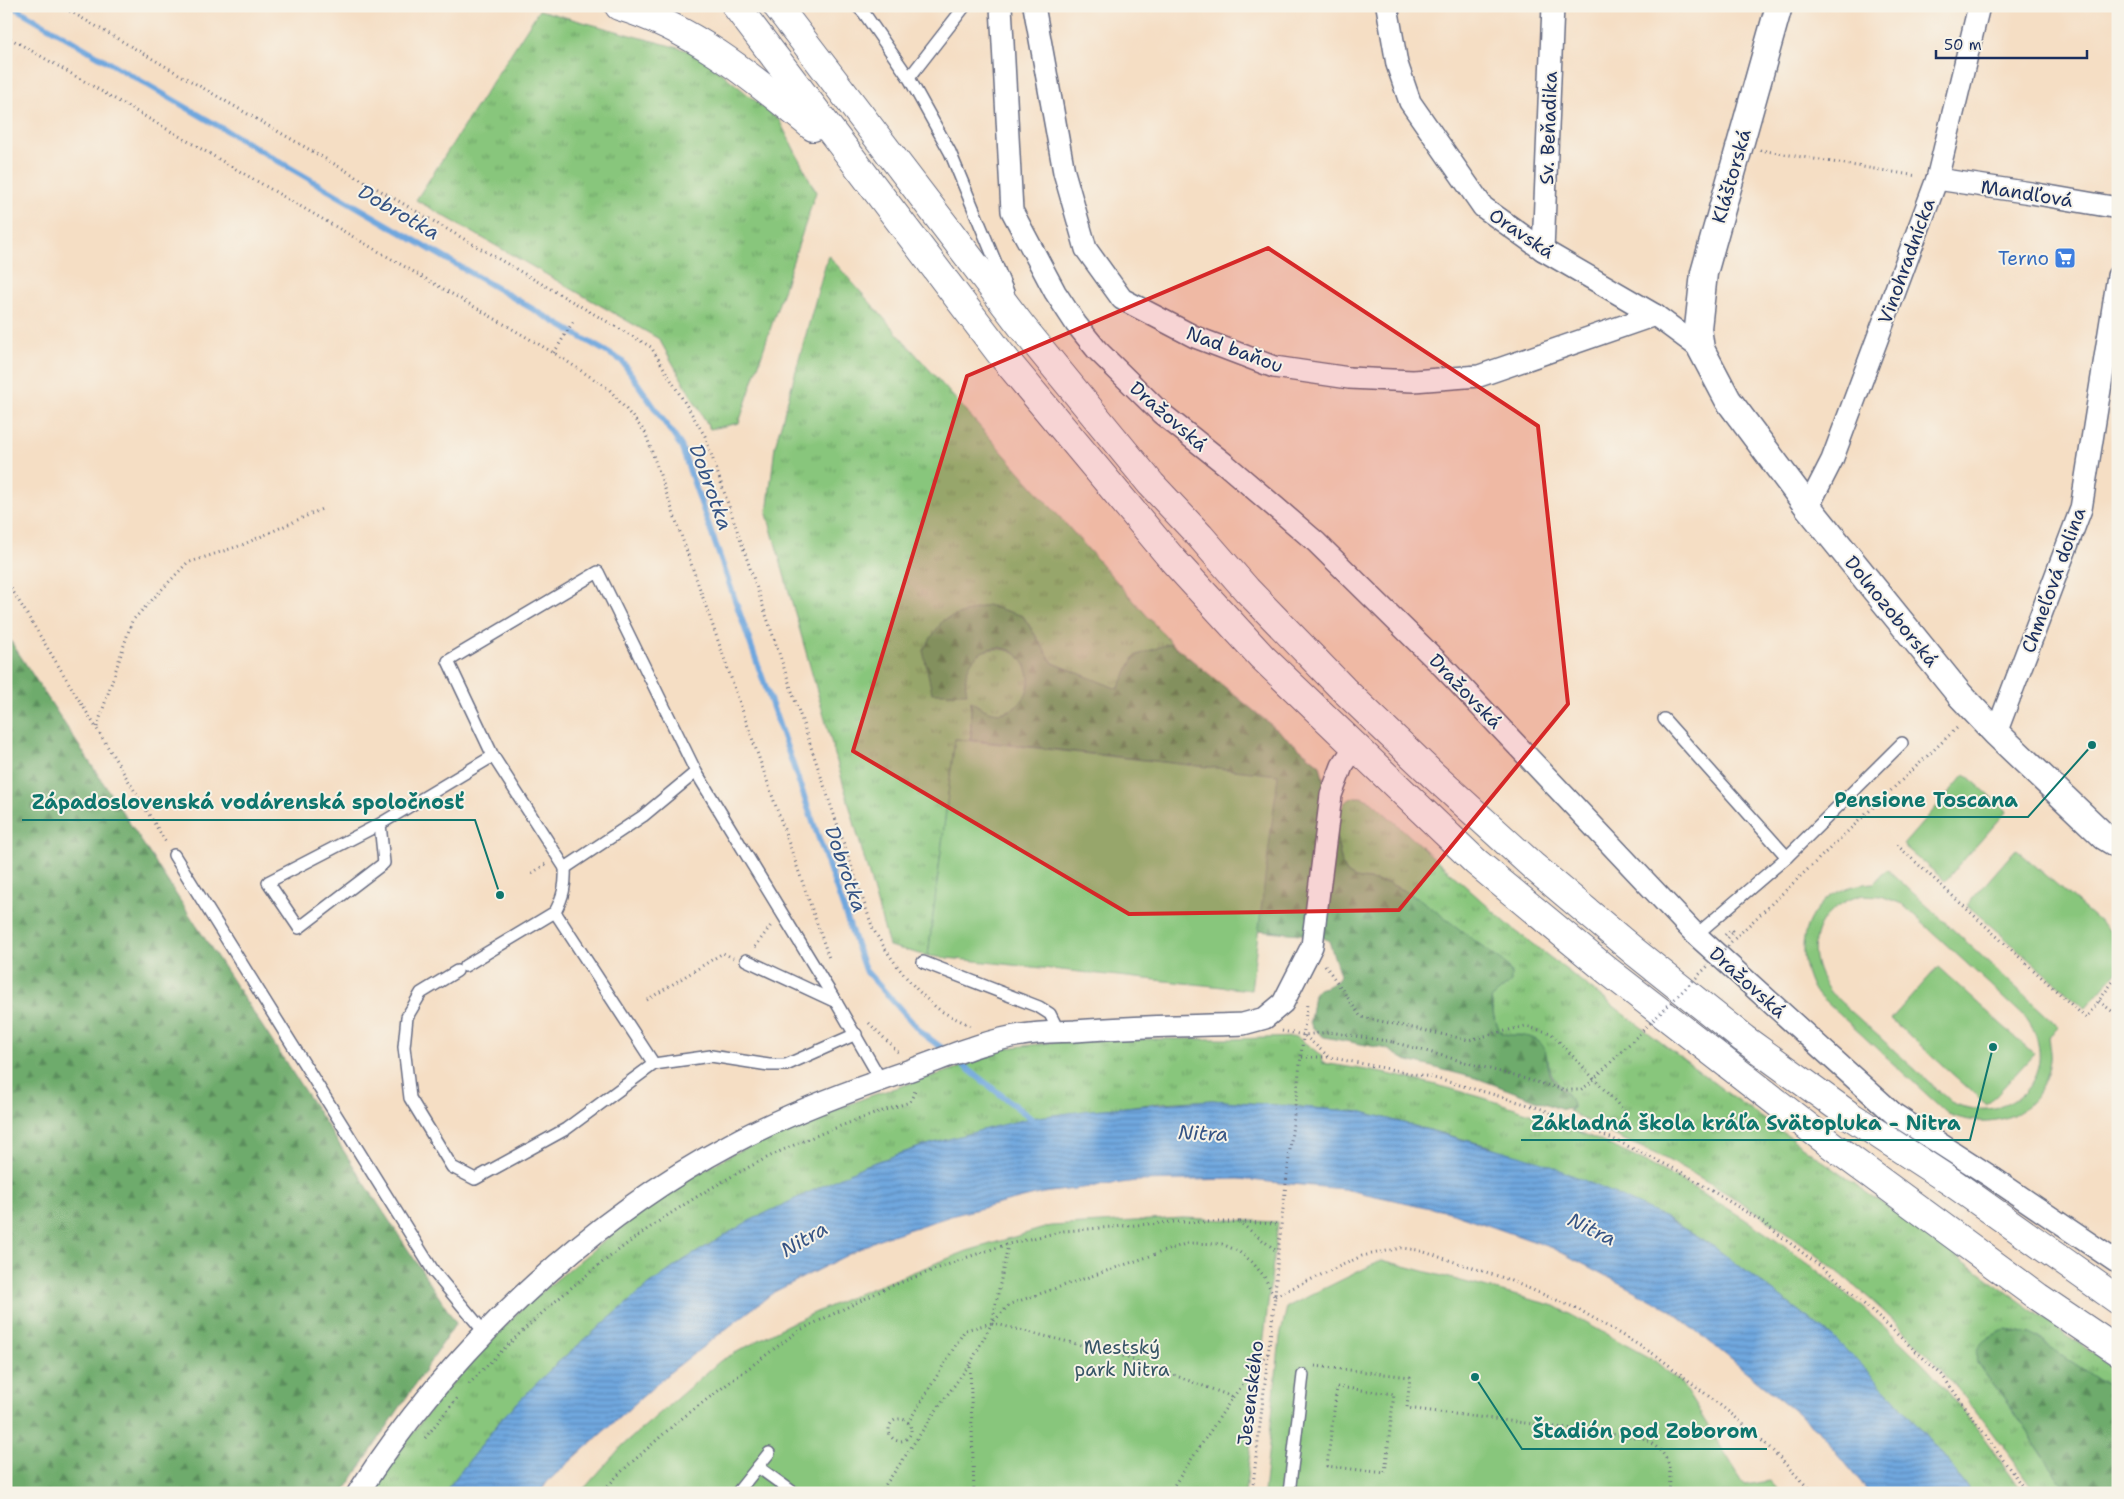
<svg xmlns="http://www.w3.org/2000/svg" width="2124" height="1499" viewBox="0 0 2124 1499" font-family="'Shantell Sans',sans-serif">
  <defs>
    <pattern id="grass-tufts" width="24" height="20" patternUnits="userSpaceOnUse" patternTransform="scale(1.25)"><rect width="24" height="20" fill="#88c67c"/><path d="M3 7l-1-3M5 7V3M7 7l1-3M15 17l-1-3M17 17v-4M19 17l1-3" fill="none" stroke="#6ea169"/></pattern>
    <pattern id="forest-firs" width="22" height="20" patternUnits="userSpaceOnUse" patternTransform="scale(1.25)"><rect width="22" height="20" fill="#6eab6c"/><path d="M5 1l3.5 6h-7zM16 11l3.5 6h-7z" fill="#5a8c5c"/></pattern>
    <pattern id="water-rules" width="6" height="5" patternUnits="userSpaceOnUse" patternTransform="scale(1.25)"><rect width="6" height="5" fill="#70a7de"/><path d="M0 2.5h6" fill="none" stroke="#5b88b7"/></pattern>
  </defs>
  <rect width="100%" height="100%" fill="#f7f3e8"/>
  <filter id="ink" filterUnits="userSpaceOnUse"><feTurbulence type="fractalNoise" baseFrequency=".02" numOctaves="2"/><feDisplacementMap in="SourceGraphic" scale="10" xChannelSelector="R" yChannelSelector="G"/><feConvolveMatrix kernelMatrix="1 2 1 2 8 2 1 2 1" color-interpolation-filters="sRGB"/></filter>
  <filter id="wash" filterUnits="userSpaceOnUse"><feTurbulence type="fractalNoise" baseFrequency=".0096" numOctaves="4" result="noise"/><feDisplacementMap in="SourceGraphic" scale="20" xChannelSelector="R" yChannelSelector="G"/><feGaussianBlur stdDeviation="1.12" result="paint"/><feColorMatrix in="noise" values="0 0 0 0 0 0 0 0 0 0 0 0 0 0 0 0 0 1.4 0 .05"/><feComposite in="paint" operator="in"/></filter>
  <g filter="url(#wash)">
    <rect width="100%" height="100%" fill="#f5dec4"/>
    <g fill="url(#grass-tufts)" stroke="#527a6d">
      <path d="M539,10L697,53L779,120L816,192L739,423L710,429L659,339L416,200Z"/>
      <path d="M828,255L1171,643L1135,656L1118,690L1053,663L1023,616L943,620L966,693C952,631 1042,639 1028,687C1026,697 1020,707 1010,710C994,717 984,710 971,701V740L955,739L928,956L889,946L767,514L775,446Z"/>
      <path d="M1354,797H1361L1371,801L1513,929L1726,1092L2118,1371V1382L2102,1385L2031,1334L2005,1330L1977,1363L2016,1415L2068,1493H2036C2016,1465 1997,1437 1975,1410C1913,1332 1836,1263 1751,1209C1724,1191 1695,1174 1666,1159C1634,1143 1598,1131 1569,1110L1573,1108C1569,1087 1550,1086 1548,1059L1521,1035L1508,1036L1501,1033L1494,1018L1491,998L1505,987L1417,897L1388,883L1355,878L1347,873L1342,864L1335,831L1340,811L1345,802Z"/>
      <path d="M1297,1037L1321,1055L1322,1063C1518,1090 1693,1167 1845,1293C1878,1321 1913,1351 1941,1384C1971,1418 1997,1456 2023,1493H1971L1945,1458L1892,1396L1833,1337L1714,1247L1666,1218L1489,1146L1363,1112L1212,1100L1159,1103L1031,1118L923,1146L864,1166L684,1260L645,1288L555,1365L504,1416L444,1493H369L440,1396L522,1308L616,1231L685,1181L732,1154L807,1121L870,1096L958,1068L1007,1048L1054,1042L1120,1039H1233Z"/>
    </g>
    <g fill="url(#forest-firs)" stroke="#446d65">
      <path d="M987,605L1023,616L1053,663L1118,689L1135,656L1171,643L1320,765L1342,864L1347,873L1355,878L1388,883L1417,897L1507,965L1511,974V982L1491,999L1494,1018L1501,1033C1513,1037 1527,1033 1538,1041C1547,1047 1547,1060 1549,1069C1550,1077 1556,1083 1561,1089C1567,1096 1573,1097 1573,1108L1563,1110L1479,1079L1405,1060L1387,1049L1324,1037L1312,1028L1310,1021L1314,994L1318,989L1326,987L1338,980L1340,975L1329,941L1320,936L1258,930L1277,775L971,740V701C988,715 1010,719 1024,698C1029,690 1031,678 1027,669C1010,629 956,650 967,693H932L923,650L943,620Z"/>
      <path d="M6,634L456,1323L343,1493H6Z"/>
      <path d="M2005,1330L2031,1334L2118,1393V1493H2068L2016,1415L1977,1363C1973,1343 1989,1336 2005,1330Z"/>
    </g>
    <g fill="#88c67c" stroke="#527a6d" fill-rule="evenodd">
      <path d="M955,739L1278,775L1251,990L928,956Z"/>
      <path d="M1965,774L2007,811L1945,881L1903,845Z"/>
      <path d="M2016,849L2118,938V970L2085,1008L1967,905Z"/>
      <path d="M1887,869L2059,1027L2048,1037C2049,1045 2051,1053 2050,1060C2042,1114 1996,1133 1948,1114L1814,991C1786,938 1813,886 1874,883ZM1863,895L1881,896L1902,904L2026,1018C2065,1071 2011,1130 1951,1102L1831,993C1800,953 1813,908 1863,895Z"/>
      <path d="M1938,967L2034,1054L1987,1105L1891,1019Z"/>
      <path d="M1183,1218L1278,1222L1245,1493H580L623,1445L720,1361L787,1325L855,1295L967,1251L1051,1226Z"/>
      <path d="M1382,1260L1555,1306L1655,1361L1681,1383L1745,1485L1770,1481L1781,1493H1264L1280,1337L1287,1307Z"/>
    </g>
    <path fill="url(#water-rules)" stroke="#466b9e" d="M1212,1100L1363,1112L1540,1161L1615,1194L1666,1218L1714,1247L1833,1337L1892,1396L1945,1458L1971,1493H1870L1817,1429L1669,1309L1553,1248L1453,1213L1344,1189L1239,1179L1136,1181L1043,1193L954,1215L879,1239L774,1292L669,1373L547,1482L540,1493H444L504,1416L555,1365L645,1288L684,1260L747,1222L864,1166L923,1146L993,1127L1031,1118L1091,1110Z"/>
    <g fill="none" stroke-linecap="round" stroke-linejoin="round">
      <g stroke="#70a7de" stroke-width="6">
        <path d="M12,6L622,361L681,446L865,970L922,1033L947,1052"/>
        <path d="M955,1059L1037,1123"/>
      </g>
    </g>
  </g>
  <g filter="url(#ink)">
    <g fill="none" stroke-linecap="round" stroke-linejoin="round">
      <g stroke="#676c82" stroke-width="14">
        <g id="service">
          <path d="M857,6L864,13L909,78L950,152L1008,292"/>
          <path d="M909,78L965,6"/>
          <path d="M1664,719L1787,857L1696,935"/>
          <path d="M696,772L598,572L448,661L493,756L565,868L643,816L696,772L836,1002L881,1080"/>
          <path d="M380,824L384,863L299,928L268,882L380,824L493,756"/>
          <path d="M174,855L434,1272L485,1333"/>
          <path d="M1787,857L1902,743"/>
          <path d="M565,868C566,885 563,897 555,912L654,1064L711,1056L769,1065H786L856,1034"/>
          <path d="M746,960L836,1002"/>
          <path d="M923,962L1039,1007L1050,1014L1059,1032"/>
          <path d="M465,966L555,912"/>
          <path d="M457,971L421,993L407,1017L404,1047L410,1098L452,1167L475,1179L566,1129L654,1064"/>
          <path d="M758,1467L794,1493"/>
          <path d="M737,1493L769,1453"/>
          <path d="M1289,1493L1303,1375"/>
        </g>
      </g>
      <g stroke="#676c82" stroke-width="24">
        <g id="minor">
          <path d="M1001,6L1012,211L1055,292L1076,324L1097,350L1161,413L1225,464L1316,542L1444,668L1696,935L1894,1114L1993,1178L2118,1263"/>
          <path d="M1034,6L1064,172L1086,249L1122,299L1195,337L1274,367L1349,378L1413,381L1479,376L1655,315"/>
          <path d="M1387,6L1397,64L1410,102L1483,207L1543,250L1655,315L1701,349"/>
          <path d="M1937,179L2031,193L2118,208"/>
          <path d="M1543,250L1553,6"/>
          <path d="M1808,507L1832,460L1937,179L1979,6"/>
          <path d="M1996,733L2081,509L2118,276"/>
          <path d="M358,1493C448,1353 584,1222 731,1144C783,1116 846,1092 902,1073C941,1060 981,1041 1022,1035C1039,1032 1057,1032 1075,1031C1131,1026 1187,1026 1243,1024L1265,1018L1283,1003L1312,946L1331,795L1342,766L1355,747"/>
        </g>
      </g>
      <g stroke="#676c82" stroke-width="29">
        <path id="tertiary" d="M1779,6L1704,273L1698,328L1701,349L1728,400L1808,507L1960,695L1996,733L2105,837L2118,845"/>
      </g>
      <g stroke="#676c82" stroke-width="30">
        <g id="primary">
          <path d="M619,6C694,28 754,79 813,127"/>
          <path d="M736,6L1000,353L1172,559L1262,657L1476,862L1608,971L1834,1147L2038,1297L2118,1351"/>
          <path d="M777,6L1023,328L1151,484L1200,536L1247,590L1343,689L1433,775L1534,867L1635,952L1744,1039L1849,1115L1953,1183L2118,1300"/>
        </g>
      </g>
      <g stroke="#676c82" stroke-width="3" stroke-dasharray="1 4" stroke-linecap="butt">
        <path d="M61,6L651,347L705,436L873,929C890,958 910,986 937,1008C946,1015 960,1020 971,1026"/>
        <path d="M6,36L554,353L609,389L645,432L829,958"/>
        <path d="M1760,150L1917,176"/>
        <path d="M554,353L574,320"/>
        <path d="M6,580L167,844"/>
        <path d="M97,727L132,621L187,563L242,545L322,509"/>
        <path d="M1897,845L2086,1018L2118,975"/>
        <path d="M532,873L546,864"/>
        <path d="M1725,935L1731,929"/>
        <path d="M1728,938L1734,932L1731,929"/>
        <path d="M1731,942L1959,726"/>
        <path d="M755,947L772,924"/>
        <path d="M1325,965L1361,1017L1469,1040L1525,1026L1551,1033L1627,1114"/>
        <path d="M647,1000L723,953L733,958"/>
        <path d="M2099,1001L2118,1016"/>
        <path d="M869,1023L900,1054"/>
        <path d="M1282,1031L1304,1035L1330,1032L1393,1042"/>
        <path d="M1305,1036L1328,1056"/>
        <path d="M1302,1057H1328L1430,1077L1485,1092L1542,1109L1613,1139L1683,1173L1761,1221L1833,1276L1942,1375L2027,1493"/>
        <path d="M1240,1222L1276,1224"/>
        <path d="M1275,1296L1362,1256L1401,1248L1418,1250L1504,1278L1578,1309L1657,1356L1734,1416L1770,1448L1813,1493"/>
        <path d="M992,1323L1117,1354L1233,1397"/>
        <path d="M1315,1366L1410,1377L1407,1408L1643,1438C1669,1453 1672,1464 1669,1493"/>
        <path d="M469,1384C560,1289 663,1207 783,1150C824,1131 867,1116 910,1102L916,1089"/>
        <path d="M1337,1387L1394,1394L1385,1473L1327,1466Z"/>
        <circle cx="900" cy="1430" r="11"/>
        <path d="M908,1423L965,1330L992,1323L1010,1304L1188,1243L1222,1244L1238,1251L1252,1262L1264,1276L1274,1296"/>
        <path d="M425,1438L457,1398"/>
        <path d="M601,1493L621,1472L677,1422L798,1331L889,1287L968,1257L1008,1244L1064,1231L1173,1222H1239L1278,1252"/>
        <path d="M880,1493L942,1402L970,1364"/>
        <path d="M974,1493L970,1364L992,1323L1008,1245"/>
        <path d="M1169,1493L1233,1397L1268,1353"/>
        <path d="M1252,1493L1275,1296L1278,1252L1307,1004"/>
      </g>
      <use href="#service" stroke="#fff" stroke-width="11"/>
      <use href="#minor" stroke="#fff" stroke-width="21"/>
      <use href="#tertiary" stroke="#fff" stroke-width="26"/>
      <use href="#primary" stroke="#fff" stroke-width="28"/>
      <path stroke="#676c82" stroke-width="3" stroke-dasharray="1 4" stroke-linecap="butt" d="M1393,1042L1565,1090H1580L1588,1085L1731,943"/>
    </g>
  </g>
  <path fill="#d62828" fill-opacity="0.2" stroke="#d62828" stroke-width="4" stroke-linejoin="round" d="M1268,248L1538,426L1568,704L1399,910L1129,914L853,751L967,376Z"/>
  <defs>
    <g id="supermarket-square" transform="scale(1.125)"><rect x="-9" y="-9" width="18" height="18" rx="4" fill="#3f7fe0" stroke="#f7f3e8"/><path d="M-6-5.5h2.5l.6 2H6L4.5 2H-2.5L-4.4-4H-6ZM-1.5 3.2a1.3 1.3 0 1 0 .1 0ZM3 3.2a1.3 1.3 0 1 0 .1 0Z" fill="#fff"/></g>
  </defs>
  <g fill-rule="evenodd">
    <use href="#supermarket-square" x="2065" y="258"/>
  </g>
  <g text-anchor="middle" stroke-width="4" stroke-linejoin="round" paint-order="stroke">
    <g font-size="19" fill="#1b2f5e" stroke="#f7f3e8">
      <text transform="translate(1548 128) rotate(-88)" y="7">Sv. Beňadika</text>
      <text transform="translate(1731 176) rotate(-74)" y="7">Kláštorská</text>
      <text transform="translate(2027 193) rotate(9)" y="7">Mandľová</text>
      <text transform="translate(1522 233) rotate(34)" y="7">Oravská</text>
      <text transform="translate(1906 261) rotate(-70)" y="7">Vinohradnícka</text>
      <text transform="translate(1235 349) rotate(20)" y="7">Nad baňou</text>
      <text transform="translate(1169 416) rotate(41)" y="7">Dražovská</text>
      <text transform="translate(2053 580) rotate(-70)" y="7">Chmeľová dolina</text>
      <text transform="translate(1892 611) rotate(51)" y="7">Dolnozoborská</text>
      <text transform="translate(1466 691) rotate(46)" y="7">Dražovská</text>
      <text transform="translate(1748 982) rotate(42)" y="7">Dražovská</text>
      <text transform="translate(1250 1393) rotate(-83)" y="7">Jesenského</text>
    </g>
    <g font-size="19" fill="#366cbe" stroke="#f7f3e8" text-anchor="end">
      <text x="2049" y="265">Terno</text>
    </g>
    <g font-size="19" fill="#365566" stroke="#f7f3e8">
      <text x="1122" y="1354">Mestský<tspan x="1122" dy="22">park Nitra</tspan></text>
    </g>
    <g font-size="20" font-style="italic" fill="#355384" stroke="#f7f3e8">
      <text transform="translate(399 212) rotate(30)" y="7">Dobrotka</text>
      <text transform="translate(711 487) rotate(70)" y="7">Dobrotka</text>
      <text transform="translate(846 869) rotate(71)" y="7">Dobrotka</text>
      <text transform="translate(1203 1133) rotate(2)" y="7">Nitra</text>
      <text transform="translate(1592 1229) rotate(26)" y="7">Nitra</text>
      <text transform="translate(804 1239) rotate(-30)" y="7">Nitra</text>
    </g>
  </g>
  <path fill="none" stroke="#0f766e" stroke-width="2" d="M2092 745L2028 817H1824M500 895L475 820H22M1993 1047L1970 1140H1521M1475 1377L1522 1449H1767"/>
  <g fill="#0f766e" stroke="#f7f3e8" stroke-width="2">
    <circle cx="2092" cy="745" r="5"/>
    <circle cx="500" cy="895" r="5"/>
    <circle cx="1993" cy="1047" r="5"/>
    <circle cx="1475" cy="1377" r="5"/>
  </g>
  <g font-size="20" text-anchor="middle" font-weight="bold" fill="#0f766e" stroke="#f7f3e8" stroke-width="4" stroke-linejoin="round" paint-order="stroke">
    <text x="1926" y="807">Pensione Toscana</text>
    <text x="248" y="809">Západoslovenská vodárenská spoločnosť</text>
    <text x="1746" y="1130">Základná škola kráľa Svätopluka - Nitra</text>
    <text x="1645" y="1438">Štadión pod Zoborom</text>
  </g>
  <rect width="2124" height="1499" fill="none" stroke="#f7f3e8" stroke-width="25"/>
  <path d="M1936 50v8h151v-8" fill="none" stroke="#1b2f5e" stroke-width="2.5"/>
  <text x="1944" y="50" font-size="15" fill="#1b2f5e" stroke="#f7f3e8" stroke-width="4" paint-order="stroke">50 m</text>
</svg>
